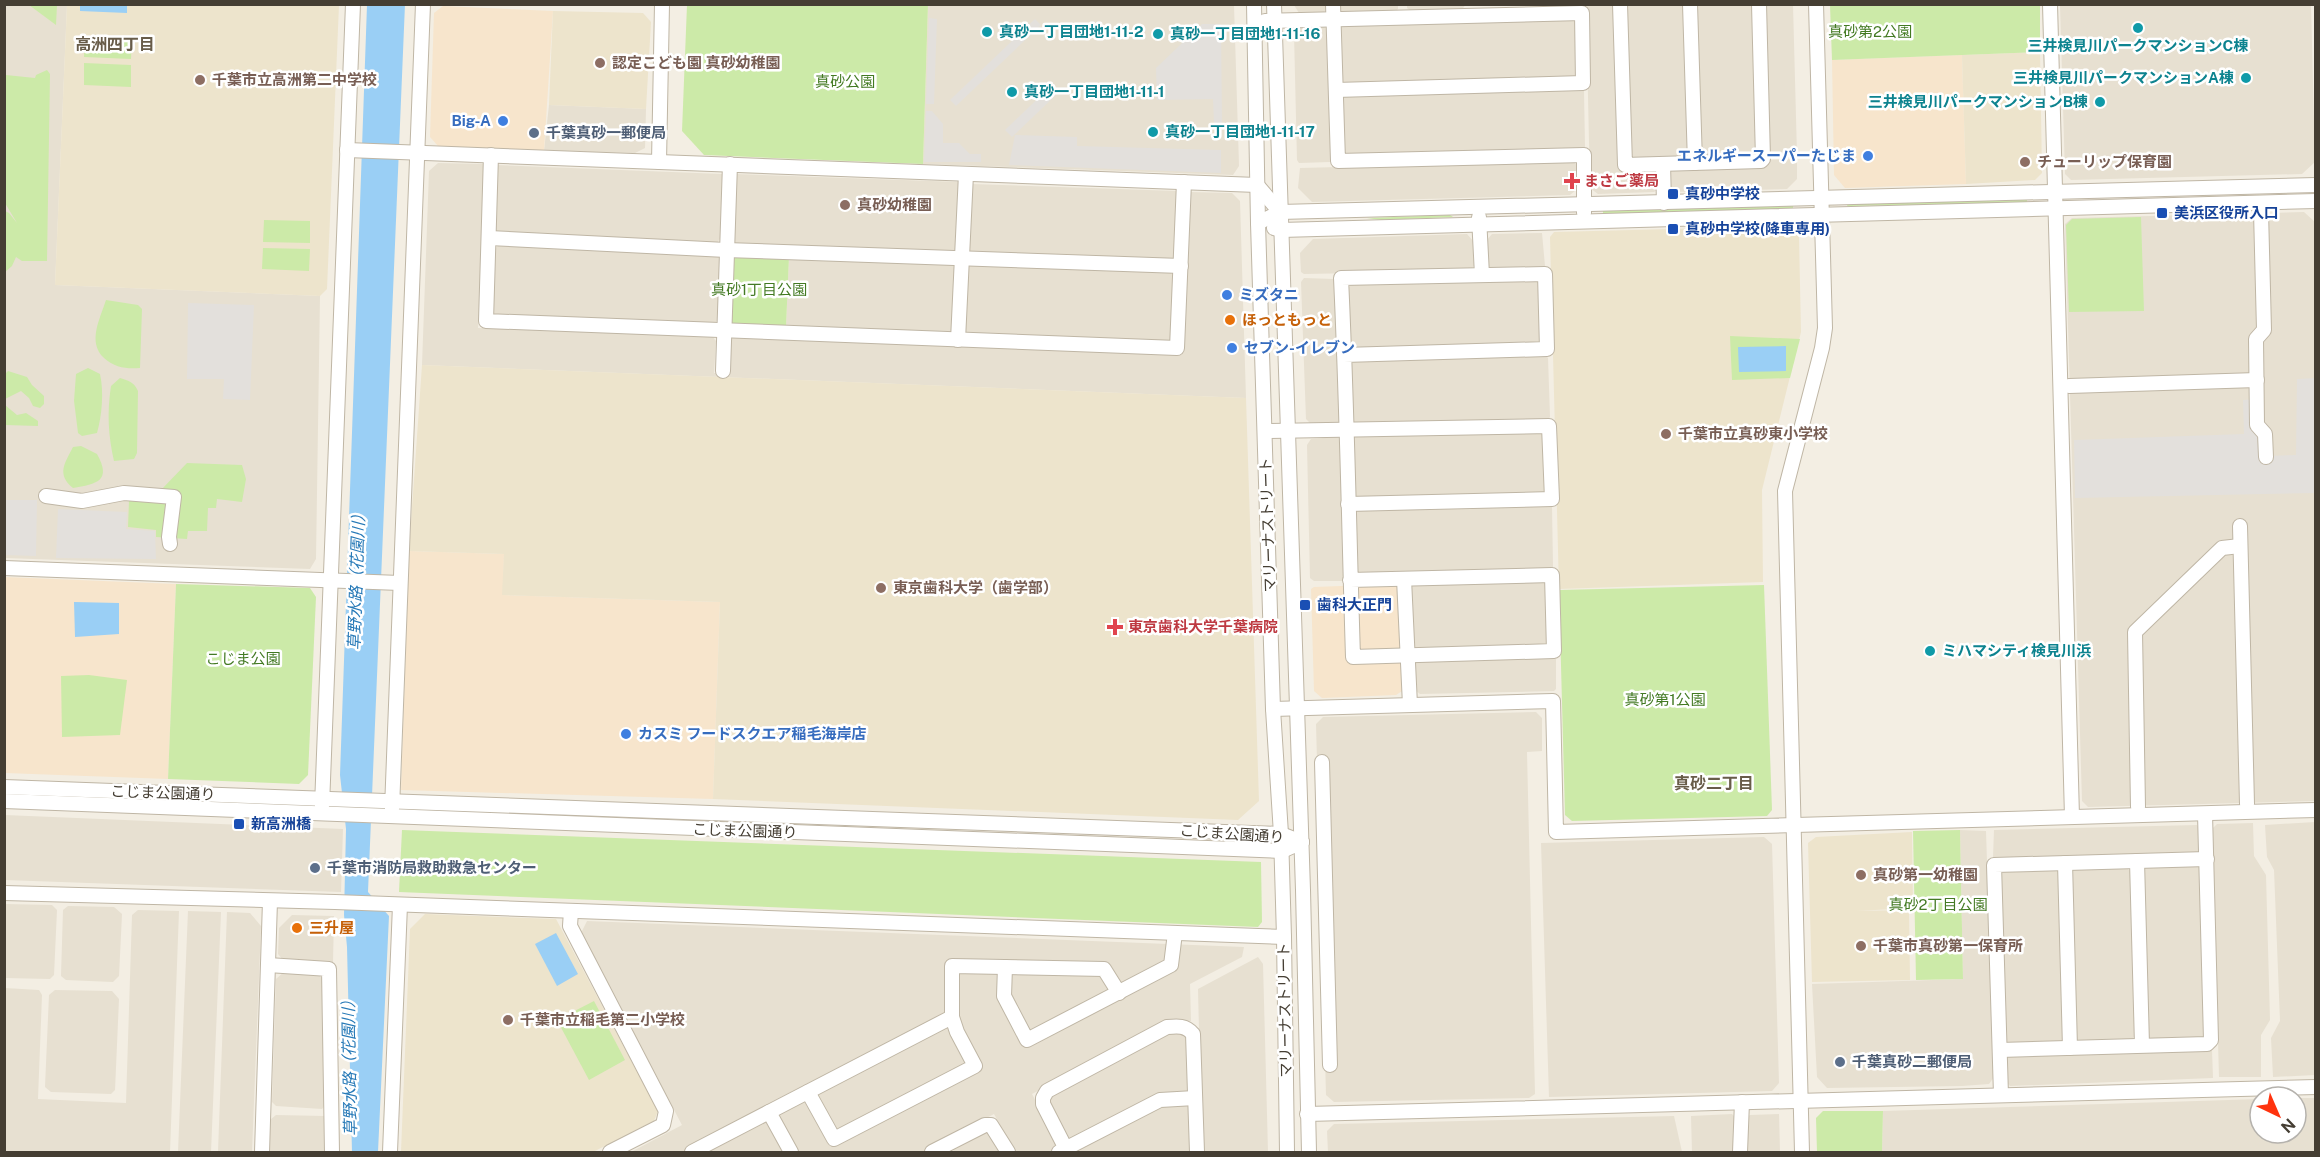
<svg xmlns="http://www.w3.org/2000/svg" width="2320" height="1157" viewBox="0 0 2320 1157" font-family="'Public Sans','Noto Sans JP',sans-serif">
  <rect width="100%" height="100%" fill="#f3eee3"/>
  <g fill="#e7e0d1">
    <path d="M1466,4L1461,11L1412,12L1407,8V5Z"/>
    <path d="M5,5H67L55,285L320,296L316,559L310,569L5,558Z"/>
    <path d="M928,5H1234L1239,166L1233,175L923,164Z"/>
    <path d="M1294,5H1328V8L1323,13H1299Z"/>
    <path d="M1338,5H1398V9L1393,13L1343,15L1338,9Z"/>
    <path d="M1586,5H1614L1619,170L1653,169L1658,174V189L1654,192L1598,194L1590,188Z"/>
    <path d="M1626,5H1685L1690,154L1685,159L1634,160L1630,155Z"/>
    <path d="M1694,5H1753L1758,152L1754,156L1702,158L1697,153Z"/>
    <path d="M1764,5H1793L1797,155L1768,156Z"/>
    <path d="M2060,5H2311L2315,162L2302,174L2071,180L2065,174Z"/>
    <path d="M1571,18L1576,23L1578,75L1574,79L1344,85L1340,80L1338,29L1343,24Z"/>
    <path d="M1324,27L1329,31L1332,160L1330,162L1299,163L1297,160L1294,33L1299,28Z"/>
    <path d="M1581,88L1584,91L1585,148L1583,150L1346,156L1342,152L1340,100L1345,95Z"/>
    <path d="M549,105L646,109L645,148L635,153L544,151Z"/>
    <path d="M1797,159V179L1787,189L1673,192L1669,188V173L1673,169L1768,166V160Z"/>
    <path d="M1572,161L1577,165L1576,190L1570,195L1312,202L1298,188L1300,168Z"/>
    <path d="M438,163L485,164L478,328L713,337L716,341L714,373L727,372L728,341L732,338L1182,355L1189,192L1232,193L1240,201L1246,398L422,365L429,171Z"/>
    <path d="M497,165L722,174L720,239L716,244L499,235L494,230Z"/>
    <path d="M735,174L960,182L957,248L953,252L736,244L731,240Z"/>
    <path d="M971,184L1177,191L1176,257L1171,261L972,253L968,249Z"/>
    <path d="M2304,212L2315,222V801L2088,807L2082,801L2065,224L2072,218Z"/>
    <path d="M1542,233L1545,266L1542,268L1492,270L1488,265L1487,240L1492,234Z"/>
    <path d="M1467,234L1473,241L1474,266L1469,271L1304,274L1301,272L1300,253L1313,239Z"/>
    <path d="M498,246L716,254L720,259L718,320L713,325L496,317L491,312L493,250Z"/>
    <path d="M789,257L952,264L956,268L953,330L948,335L786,327Z"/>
    <path d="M971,264L1170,272L1174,276L1172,338L1167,343L969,336L964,331L967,269Z"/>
    <path d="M1304,278L1334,279L1337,281L1341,419L1337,423L1311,424L1306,419L1301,282Z"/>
    <path d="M1535,279L1540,283L1542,341L1537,346L1353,350L1348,345L1347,289L1352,284Z"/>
    <path d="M1545,355L1548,358L1550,417L1547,421L1355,425L1350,420L1349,365L1354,360Z"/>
    <path d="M1540,430L1545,435L1546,491L1542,494L1357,500L1353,495L1351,439L1355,435Z"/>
    <path d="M1337,437L1342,440L1345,578L1342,581H1314L1310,578L1307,445L1311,439Z"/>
    <path d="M1550,504L1552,507L1553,567L1551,570L1359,574L1355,570L1353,514L1358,510Z"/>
    <path d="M1543,579L1548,584L1550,642L1545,647L1415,650L1410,646L1409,588L1414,584Z"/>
    <path d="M1553,656L1556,659V689L1554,691L1420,694L1415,690L1414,665L1418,660Z"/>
    <path d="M1536,712L1542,718V751L1527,752L1535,1094L1529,1098L1334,1102L1326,1095L1316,724L1323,717Z"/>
    <path d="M5,815L343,829L341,892L5,880Z"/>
    <path d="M2315,822V1075L2273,1077L2271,1038L2280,1021L2274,870L2267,857L2265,825Z"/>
    <path d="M2253,823L2254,856L2266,875L2270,1020L2261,1035V1077H2219L2212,829L2217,824Z"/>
    <path d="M2197,825L2199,829L2201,849L2197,853L1993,858L1994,830Z"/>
    <path d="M1960,830L1986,831L1994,1077L1989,1084L1962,1086L1827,1088L1817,1077L1812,984L1963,979Z"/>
    <path d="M1764,837L1772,844L1779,1083L1772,1091L1549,1097L1541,843Z"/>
    <path d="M2198,864L2202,868L2207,1035L2202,1040L2151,1041L2146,1037L2141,871L2146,866Z"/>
    <path d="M2055,867L2060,873L2064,1040L2060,1044H2009L2004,1040L1998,874L2004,869Z"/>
    <path d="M2074,867H2126L2130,871L2135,1036L2130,1041L2079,1042L2074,1037L2070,870Z"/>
    <path d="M5,904L52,905L57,910L54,975L50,979L5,978Z"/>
    <path d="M68,906L114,907L122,914L119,976L113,982L66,980L61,976L63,910Z"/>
    <path d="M138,910L179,911L170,1152H5V988L39,990L42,995L38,1099L126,1103L132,915Z"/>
    <path d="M188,911L221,912L211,1152H178Z"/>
    <path d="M227,912L250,913L261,926L252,1152H218Z"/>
    <path d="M292,915L334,916L333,962L284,961L278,954L279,928Z"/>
    <path d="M587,921L1244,947L1242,957L1190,984L1191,1021L1167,1022L1032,1094L1058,1144L1057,1149L1050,1152H1015L994,1114L922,1152H631L682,1125L581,933Z"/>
    <path d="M1258,957L1263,964L1268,1152H1202L1198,989Z"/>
    <path d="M284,972L316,973L324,980L326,1104L322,1109L276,1106L272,1102L276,979Z"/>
    <path d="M55,990L112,991L119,999L115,1090L111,1094L51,1092L45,1087L49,995Z"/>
    <path d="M1171,1033H1185L1189,1037L1190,1089L1186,1093L1074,1140L1068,1139L1048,1103L1051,1097Z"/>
    <path d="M2212,1050L2213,1078L2010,1086L2005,1080V1061L2009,1056Z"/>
    <path d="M2296,1098H2315V1152H1882L1883,1111L2260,1099V1133H2296Z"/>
    <path d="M1163,1104H1185L1191,1108L1192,1152H1070Z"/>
    <path d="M1732,1114L1736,1118L1734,1152H1692L1691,1116Z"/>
    <path d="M1779,1114L1780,1152H1747L1746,1119L1750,1115Z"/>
    <path d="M276,1115L324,1116L328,1120V1152H269L270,1120Z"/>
    <path d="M1674,1116L1682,1152H1328L1327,1131L1334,1124Z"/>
    <path d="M986,1131L992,1133L1002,1152H953L954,1148Z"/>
  </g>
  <g fill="#f7e5cc">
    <path d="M443,6L553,11L544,151L438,146L430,137L434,13Z"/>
    <path d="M1962,55L1966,184L1845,188L1834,175L1832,60Z"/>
    <path d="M409,551L504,554L503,595L720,602L713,799L401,790Z"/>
    <path d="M5,577L176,584L168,779L5,773Z"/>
    <path d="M1395,584L1399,588L1402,691L1396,695L1322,698L1314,691L1311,589L1314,587Z"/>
  </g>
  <g fill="#ede4cc">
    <path d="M67,5H339L327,289L320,296L55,285Z"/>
    <path d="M553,11L643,13L651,22L646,109L549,105Z"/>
    <path d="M2040,52L2042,173L2035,180L1966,184L1962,55Z"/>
    <path d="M1788,226L1799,237L1801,332L1762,490L1763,582L1559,589L1550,237L1554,232Z"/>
    <path d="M422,365L1246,398L1259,801L1238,820L713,799L720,602L502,595L504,554L409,551Z"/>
    <path d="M1912,832L1913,908L1856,911L1909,910L1910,980L1812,982L1808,843L1816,837Z"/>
    <path d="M425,914L556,919L658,1111L654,1121L593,1152H401L410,929Z"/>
  </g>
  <g fill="#cceaa8">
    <path d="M29,5H57L56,25Z"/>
    <path d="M687,5H928L923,164L704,155L682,131Z"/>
    <path d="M1830,5H2040V52L1832,60Z"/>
    <path d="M85,36L132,37L131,59L84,57Z"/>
    <path d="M84,63L131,65V87L84,85Z"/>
    <path d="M47,70L50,74L47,261H22L16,257L12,266L5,272V211L9,213L17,223L5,203L6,75L35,78L36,75Z"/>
    <path d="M2027,199V203L1847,206L1848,204Z"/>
    <path d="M1793,206V209L1603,214V211Z"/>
    <path d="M1450,215L1453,217L1381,220L1367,218Z"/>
    <path d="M2141,217L2144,311L2069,312L2066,225L2072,219Z"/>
    <path d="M264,220L310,221V243L263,242Z"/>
    <path d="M263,248L310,249L309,271L262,269Z"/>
    <path d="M736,255L789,257L786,327L734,325L730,321L732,259Z"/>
    <path d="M106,300L138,305L142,309L140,368C127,369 115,368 104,358C87,342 100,319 106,300Z"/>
    <path d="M1730,336L1800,339L1790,378L1732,380Z"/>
    <path d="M88,368L100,374C104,392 102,415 97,433L82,436L78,433L74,401L76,374Z"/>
    <path d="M8,371L27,377L32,385L44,396V404L40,408L33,406L29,398L21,391L5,399V374Z"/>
    <path d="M120,378C129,381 134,382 138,391L137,453L134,459L114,461C108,435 107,412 111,386Z"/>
    <path d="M5,405L17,415L26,413L38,421V426L5,425Z"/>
    <path d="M81,446L97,454C112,481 97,484 73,488C56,474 65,463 73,447Z"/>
    <path d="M187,463L242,465L246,479L242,502L217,499L216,508H208L207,531H188L187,539L156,537V530L128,527L129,501L136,490H161Z"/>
    <path d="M176,584L310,588L316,597L308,775L299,784L168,779Z"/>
    <path d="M1764,585L1772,810L1767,816L1572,821L1565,815L1559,590Z"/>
    <path d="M89,675L127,680L120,735L62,737L61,676Z"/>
    <path d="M402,830L1261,862L1262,922L1258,927L399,892Z"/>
    <path d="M1960,830L1963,979L1916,980L1913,831Z"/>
    <path d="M594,1001L625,1060L589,1080L557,1020Z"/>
    <path d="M1823,1111H1883L1882,1152H1817L1816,1118Z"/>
  </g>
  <g fill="#e3e0dc">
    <path d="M929,18L937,19L934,104H926Z"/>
    <path d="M1035,19L1041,25L956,106L950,100Z"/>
    <path d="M1202,24H1221L1222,124H1214L1213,99L1157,100L1156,68Z"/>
    <path d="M1050,87L1057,94L1012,137L1005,130Z"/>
    <path d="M926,111H932L943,124V143H959L970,154H981V162H924Z"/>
    <path d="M1015,135L1077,137V146L1221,150V173L1009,165Z"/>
    <path d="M188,303L254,305L250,400L223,399L224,379H187Z"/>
    <path d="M2315,378V493L2075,498L2074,440L2244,434L2243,400L2259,399L2268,456L2296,455L2297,379Z"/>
    <path d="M5,500H37L36,556L5,555Z"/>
    <path d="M58,509L127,512L126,529L155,531L156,559L56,558Z"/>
  </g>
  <g fill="#9acff5">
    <path d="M405,4L368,892L389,916L378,1152H352L347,947L344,915L346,829L340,775L367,5Z"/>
    <path d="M80,5H127V13L80,11Z"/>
    <path d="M1786,346V371L1739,372L1738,347Z"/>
    <path d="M74,602L119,603V634L75,637Z"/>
    <path d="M556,933L578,974L557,986L535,944Z"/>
  </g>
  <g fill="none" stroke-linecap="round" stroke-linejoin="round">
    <g stroke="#bfb6a5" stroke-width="16">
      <g id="minor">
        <path d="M1254,4L1258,223L1273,709L1281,834L1284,937L1287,1152"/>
        <path d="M1274,4L1303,890L1309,1152"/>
        <path d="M1333,4L1338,161L1584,155V213"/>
        <path d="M1620,4L1625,165L1761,161L1763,159L1759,4"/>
        <path d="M1690,4L1695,163"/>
        <path d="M2050,4L2072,817"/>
        <path d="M1265,21L1582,13L1583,83L1336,90"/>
        <path d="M347,150L1257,185L1280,212"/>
        <path d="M491,155L486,321L1177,348L1184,182"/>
        <path d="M659,162L662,4"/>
        <path d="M1663,164L1664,203"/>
        <path d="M2261,211L2264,330L2256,339L2257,425L2265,434L2266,457"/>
        <path d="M1479,217L1482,275"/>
        <path d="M1258,223L1280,212L2316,185"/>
        <path d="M1274,228L1281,230L2316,201"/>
        <path d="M489,238L726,250L1181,266"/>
        <path d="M958,340L966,174"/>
        <path d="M1344,355L1547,349L1545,274L1341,278C1347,404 1349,530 1353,657L1554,651L1552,575L1350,580"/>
        <path d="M723,371L730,164"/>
        <path d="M2069,386L2257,380"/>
        <path d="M1265,431L1549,426L1552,499L1348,504"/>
        <path d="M46,496L82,501L124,493L174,497L169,537L170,544"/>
        <path d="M2240,526L2247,804"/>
        <path d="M4,568L400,583"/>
        <path d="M1404,579L1410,705"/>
        <path d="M1273,709L1553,701L1556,832L2316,810"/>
        <path d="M1322,762L1330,1065"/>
        <path d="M4,787L1281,834L1302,842"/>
        <path d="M4,801L1282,851L1302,842"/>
        <path d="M322,806L353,4"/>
        <path d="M2138,807L2135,632L2222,548L2240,546"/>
        <path d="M392,809L423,4"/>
        <path d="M2137,861L2142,1045"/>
        <path d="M2065,863L2070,1048"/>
        <path d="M4,893L335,902L1284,937"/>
        <path d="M571,911L570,926L666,1111L663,1125L610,1152"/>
        <path d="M268,965L329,969L332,1152"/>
        <path d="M1005,967L1004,996L1027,1040L1171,965L1175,933"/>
        <path d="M2000,1050L2207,1044L2211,1040L2205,814"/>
        <path d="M808,1092L834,1139L975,1066L957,1032L952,1017V966L1104,969L1119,993"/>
        <path d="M2001,1095L1994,865L2207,859"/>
        <path d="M769,1112L952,1017"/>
        <path d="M1307,1114L2316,1087"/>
        <path d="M1066,1149L1043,1104V1098L1047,1091L1167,1027C1177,1026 1186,1025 1193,1034L1197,1152"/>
        <path d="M262,1152L270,901"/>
        <path d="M390,1152L400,905"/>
        <path d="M692,1152L769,1112L791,1152"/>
        <path d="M932,1152L985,1125H991L1008,1152"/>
        <path d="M1059,1152L1160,1100L1195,1098"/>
        <path d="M1740,1152L1742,1102"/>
        <path d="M1802,1152L1785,491L1822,348L1825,328L1816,4"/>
      </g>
    </g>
    <use href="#minor" stroke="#fff" stroke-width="14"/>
  </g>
  <g fill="#0f9aa8" stroke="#fff" stroke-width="2">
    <circle cx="2138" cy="28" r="6"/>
    <circle cx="987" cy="32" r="6"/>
    <circle cx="1158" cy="34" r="6"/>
    <circle cx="2246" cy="78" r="6"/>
    <circle cx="1012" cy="92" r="6"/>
    <circle cx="2100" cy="102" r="6"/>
    <circle cx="1153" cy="132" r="6"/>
    <circle cx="1930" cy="651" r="6"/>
  </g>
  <g fill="#8d6e63" stroke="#fff" stroke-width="2">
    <circle cx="600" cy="63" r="6"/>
    <circle cx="200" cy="80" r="6"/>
    <circle cx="2025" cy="162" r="6"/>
    <circle cx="845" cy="205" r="6"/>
    <circle cx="1666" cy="434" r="6"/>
    <circle cx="881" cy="588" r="6"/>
    <circle cx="1861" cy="875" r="6"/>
    <circle cx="1861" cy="946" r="6"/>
    <circle cx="508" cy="1020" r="6"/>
  </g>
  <g fill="#3f7fe0" stroke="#fff" stroke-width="2">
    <circle cx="503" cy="121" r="6"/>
    <circle cx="1868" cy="156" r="6"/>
    <circle cx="1227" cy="295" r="6"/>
    <circle cx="1232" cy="348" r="6"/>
    <circle cx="626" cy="734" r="6"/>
  </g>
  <g fill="#5c6f8a" stroke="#fff" stroke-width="2">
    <circle cx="534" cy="133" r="6"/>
    <circle cx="315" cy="868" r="6"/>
    <circle cx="1840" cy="1062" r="6"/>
  </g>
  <g fill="#e0444e" stroke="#fff" stroke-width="2">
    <path d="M1569 172h6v6h6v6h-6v6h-6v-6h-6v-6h6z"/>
    <path d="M1112 618h6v6h6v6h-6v6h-6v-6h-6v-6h6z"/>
  </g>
  <g fill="#1a4fb4" stroke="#fff" stroke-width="2">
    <rect x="1667" y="188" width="12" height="12" rx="3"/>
    <rect x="2156" y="207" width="12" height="12" rx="3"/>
    <rect x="1667" y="223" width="12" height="12" rx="3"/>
    <rect x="1299" y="599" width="12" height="12" rx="3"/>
    <rect x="233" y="818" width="12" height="12" rx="3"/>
  </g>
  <g fill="#e8710a" stroke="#fff" stroke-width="2">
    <circle cx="1230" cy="320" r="6"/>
    <circle cx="297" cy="928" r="6"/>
  </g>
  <g text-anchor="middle" stroke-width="5" stroke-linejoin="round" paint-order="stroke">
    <g font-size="15" font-weight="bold" fill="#0d838f" stroke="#fff" text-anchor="start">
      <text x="999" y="37">真砂一丁目団地1-11-2</text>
      <text x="1170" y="39">真砂一丁目団地1-11-16</text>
      <text x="2138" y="51" text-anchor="middle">三井検見川パークマンションC棟</text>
      <text x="2234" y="83" text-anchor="end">三井検見川パークマンションA棟</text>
      <text x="1024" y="97">真砂一丁目団地1-11-1</text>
      <text x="2088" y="107" text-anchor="end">三井検見川パークマンションB棟</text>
      <text x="1165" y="137">真砂一丁目団地1-11-17</text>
      <text x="1942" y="656">ミハマシティ検見川浜</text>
    </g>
    <g font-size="15" fill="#437a23" stroke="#fff">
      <text x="1870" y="37">真砂第2公園</text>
      <text x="845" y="87">真砂公園</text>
      <text x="759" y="295">真砂1丁目公園</text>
      <text x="243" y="664">こじま公園</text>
      <text x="1665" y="705">真砂第1公園</text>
      <text x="1938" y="910">真砂2丁目公園</text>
    </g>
    <g font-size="15" font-weight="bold" fill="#785e54" stroke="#fff" text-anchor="start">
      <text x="612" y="68">認定こども園 真砂幼稚園</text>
      <text x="212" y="85">千葉市立高洲第二中学校</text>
      <text x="2037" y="167">チューリップ保育園</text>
      <text x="857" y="210">真砂幼稚園</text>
      <text x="1678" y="439">千葉市立真砂東小学校</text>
      <text x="893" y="593">東京歯科大学（歯学部）</text>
      <text x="1873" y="880">真砂第一幼稚園</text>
      <text x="1873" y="951">千葉市真砂第一保育所</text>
      <text x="520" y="1025">千葉市立稲毛第二小学校</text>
    </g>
    <g font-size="15" font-weight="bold" fill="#366cbe" stroke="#fff" text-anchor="start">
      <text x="491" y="126" text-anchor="end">Big-A</text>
      <text x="1856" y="161" text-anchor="end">エネルギースーパーたじま</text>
      <text x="1239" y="300">ミズタニ</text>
      <text x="1244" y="353">セブン-イレブン</text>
      <text x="638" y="739">カスミ フードスクエア稲毛海岸店</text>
    </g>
    <g font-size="15" font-weight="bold" fill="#4e5e75" stroke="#fff" text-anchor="start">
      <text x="546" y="138">千葉真砂一郵便局</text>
      <text x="327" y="873">千葉市消防局救助救急センター</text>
      <text x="1852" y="1067">千葉真砂二郵便局</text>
    </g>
    <g font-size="15" font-weight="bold" fill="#be3a42" stroke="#fff" text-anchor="start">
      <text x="1584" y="186">まさご薬局</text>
      <text x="1128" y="632">東京歯科大学千葉病院</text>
    </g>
    <g font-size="15" font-weight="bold" fill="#164399" stroke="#fff" text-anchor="start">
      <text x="1685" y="199">真砂中学校</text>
      <text x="2174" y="218">美浜区役所入口</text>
      <text x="1685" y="234">真砂中学校(降車専用)</text>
      <text x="1317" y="610">歯科大正門</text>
      <text x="251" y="829">新高洲橋</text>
    </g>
    <g font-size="15" font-weight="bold" fill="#c56008" stroke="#fff" text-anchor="start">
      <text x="1242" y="325">ほっともっと</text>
      <text x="309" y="933">三升屋</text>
    </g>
    <g font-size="15" fill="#453e33" stroke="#fff">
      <text transform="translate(1268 525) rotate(-92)" y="5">マリーナストリート</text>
      <text transform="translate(163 793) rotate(2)" y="5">こじま公園通り</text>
      <text transform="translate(745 831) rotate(2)" y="5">こじま公園通り</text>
      <text transform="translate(1232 834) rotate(4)" y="5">こじま公園通り</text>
      <text transform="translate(1285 1010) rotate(-91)" y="5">マリーナストリート</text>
    </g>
    <g font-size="16" font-weight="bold" fill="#685c49" stroke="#fff">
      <text x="115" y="50">高洲四丁目</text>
      <text x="1714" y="789">真砂二丁目</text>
    </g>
    <g font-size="16" font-style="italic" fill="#2679b7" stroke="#fff">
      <text transform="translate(356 578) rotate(-88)" y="6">草野水路（花園川）</text>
      <text transform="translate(349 1064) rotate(-91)" y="6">草野水路（花園川）</text>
    </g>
  </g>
  <rect width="2320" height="1157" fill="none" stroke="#453e33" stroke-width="12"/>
  <g transform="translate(2278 1115) rotate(136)"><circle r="28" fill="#ffffff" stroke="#b5b2ad" stroke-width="1.5"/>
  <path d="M0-4.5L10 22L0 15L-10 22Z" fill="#ff330e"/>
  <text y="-9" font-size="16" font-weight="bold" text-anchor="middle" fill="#453e33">N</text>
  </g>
</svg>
